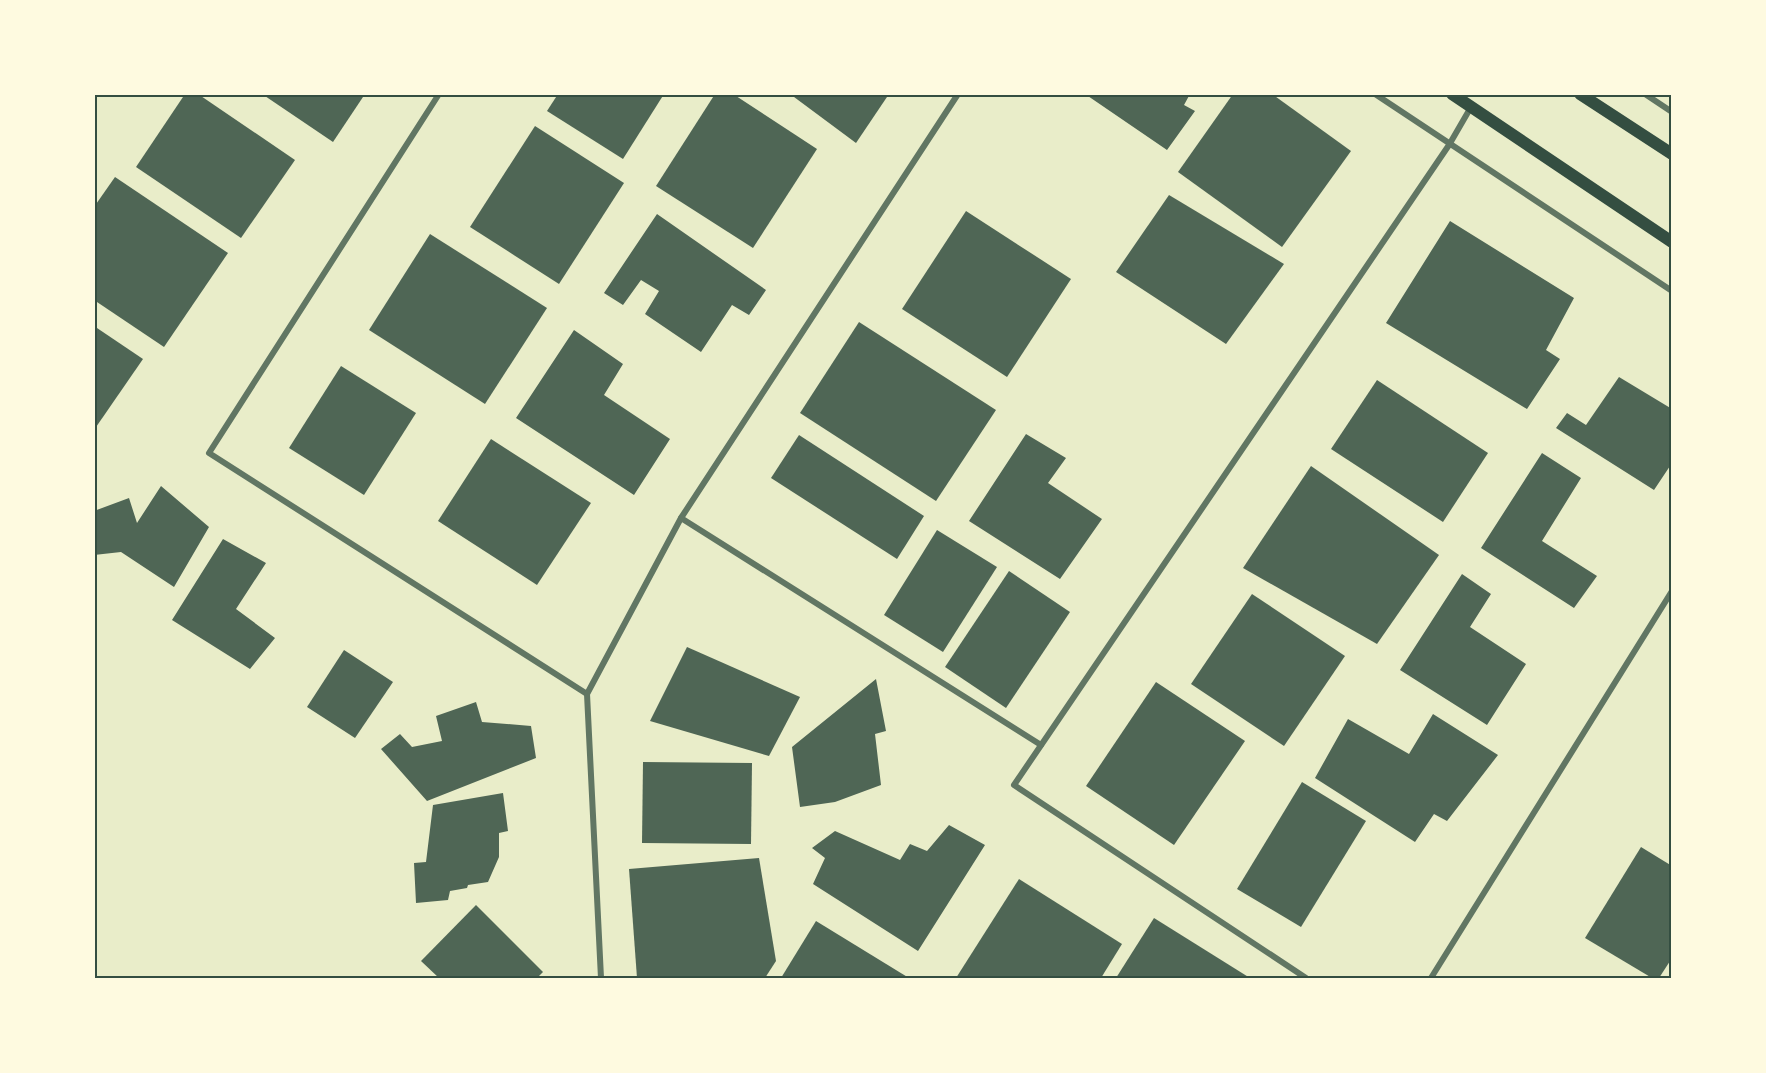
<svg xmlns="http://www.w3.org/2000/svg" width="1766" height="1073" viewBox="0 0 1766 1073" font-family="'Varela Round',sans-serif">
  <rect width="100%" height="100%" fill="#e9edc9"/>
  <g fill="#4f6655">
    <path d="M185,94H198L295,160L241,238L136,167Z"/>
    <path d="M262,94H365L333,142Z"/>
    <path d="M558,94H664L623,159L547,111Z"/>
    <path d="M715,94H733L817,149L753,248L656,186Z"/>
    <path d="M790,94H889L856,143Z"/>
    <path d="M1085,94H1190L1184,105L1195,111L1167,150Z"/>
    <path d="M1233,94H1272L1351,151L1282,247L1178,172Z"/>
    <path d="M535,126L624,183L559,284L470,227Z"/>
    <path d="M115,177L228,253L164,347L94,300V207Z"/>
    <path d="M1169,195L1284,264L1226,344L1116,272Z"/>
    <path d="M966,211L1071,279L1007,377L902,309Z"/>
    <path d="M657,214L766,290L749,315L732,305L701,352L645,314L659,291L641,280L623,305L604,293Z"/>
    <path d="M1450,221L1574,298L1546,350L1560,359L1527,409L1386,323Z"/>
    <path d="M430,234L547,308L485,404L369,330Z"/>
    <path d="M859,322L996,410L936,501L800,413Z"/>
    <path d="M94,326L143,359L94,430Z"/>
    <path d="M574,330L623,364L604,395L670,439L634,495L516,418Z"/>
    <path d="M341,366L416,413L364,495L289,448Z"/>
    <path d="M1619,377L1672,409V463L1654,490L1556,428L1567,413L1586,425Z"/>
    <path d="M1377,380L1488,453L1443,522L1331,449Z"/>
    <path d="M1026,434L1066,458L1048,483L1102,519L1060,579L969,521Z"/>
    <path d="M799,435L924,516L897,559L771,478Z"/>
    <path d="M491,439L591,503L537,585L438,521Z"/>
    <path d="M1542,453L1581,478L1542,541L1597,576L1574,608L1481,548Z"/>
    <path d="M1311,466L1439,555L1377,644L1243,568Z"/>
    <path d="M161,486L209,527L174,587L121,552L94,555V511L129,498L137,523Z"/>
    <path d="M937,530L997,567L943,652L884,615Z"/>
    <path d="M223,539L266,563L236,609L275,638L250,669L172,620Z"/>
    <path d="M1009,571L1070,612L1006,708L945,667Z"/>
    <path d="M1462,574L1491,594L1470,627L1526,664L1487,725L1400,670Z"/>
    <path d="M1252,594L1345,656L1284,746L1191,684Z"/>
    <path d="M687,647L800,697L769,756L650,721Z"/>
    <path d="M344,650L393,682L355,738L307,707Z"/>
    <path d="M876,679L886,731L875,734L881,785L835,802L800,807L792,747Z"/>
    <path d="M1156,682L1245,741L1174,845L1086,786Z"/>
    <path d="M476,702L482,722L531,726L536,758L427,801L381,749L400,734L412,747L442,741L436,716Z"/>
    <path d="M1433,714L1498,755L1447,821L1434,814L1415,842L1315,778L1348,719L1409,754Z"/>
    <path d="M643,762L752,763L751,844L642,843Z"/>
    <path d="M1302,782L1366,821L1301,927L1237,889Z"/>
    <path d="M503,793L508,831L499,833V857L488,882L468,885L467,888L450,891L448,900L416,903L414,863L426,862L433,805Z"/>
    <path d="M949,825L985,845L918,951L813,884L825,858L812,848L835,831L900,860L910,844L927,851Z"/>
    <path d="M1641,847L1672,866V958L1659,978H1652L1585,938Z"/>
    <path d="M759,858L776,961L765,978H637L629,869Z"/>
    <path d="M1019,879L1122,944L1101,978H956Z"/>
    <path d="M476,905L543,972L537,978H439L421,961Z"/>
    <path d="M1154,918L1250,978H1116Z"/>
    <path d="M816,921L909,978H781Z"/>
  </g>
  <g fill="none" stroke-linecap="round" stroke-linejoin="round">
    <g stroke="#617663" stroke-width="6">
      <path d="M439,94L209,453L587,694"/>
      <path d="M1375,94L1672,291"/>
      <path d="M1645,94L1672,112"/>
      <path d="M681,518L1041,745"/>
      <path d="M601,978L587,694L681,518L958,94"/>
      <path d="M1306,978L1014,785L1449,145L1471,107"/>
      <path d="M1431,978L1672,591"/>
    </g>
    <g stroke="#344e41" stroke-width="12">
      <path d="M1452,94L1672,242"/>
      <path d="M1580,94L1672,154"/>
    </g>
  </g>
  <rect width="1766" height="1073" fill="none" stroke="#fefae0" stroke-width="192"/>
  <rect x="96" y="96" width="1574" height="881" fill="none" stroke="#344e41" stroke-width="2"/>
</svg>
